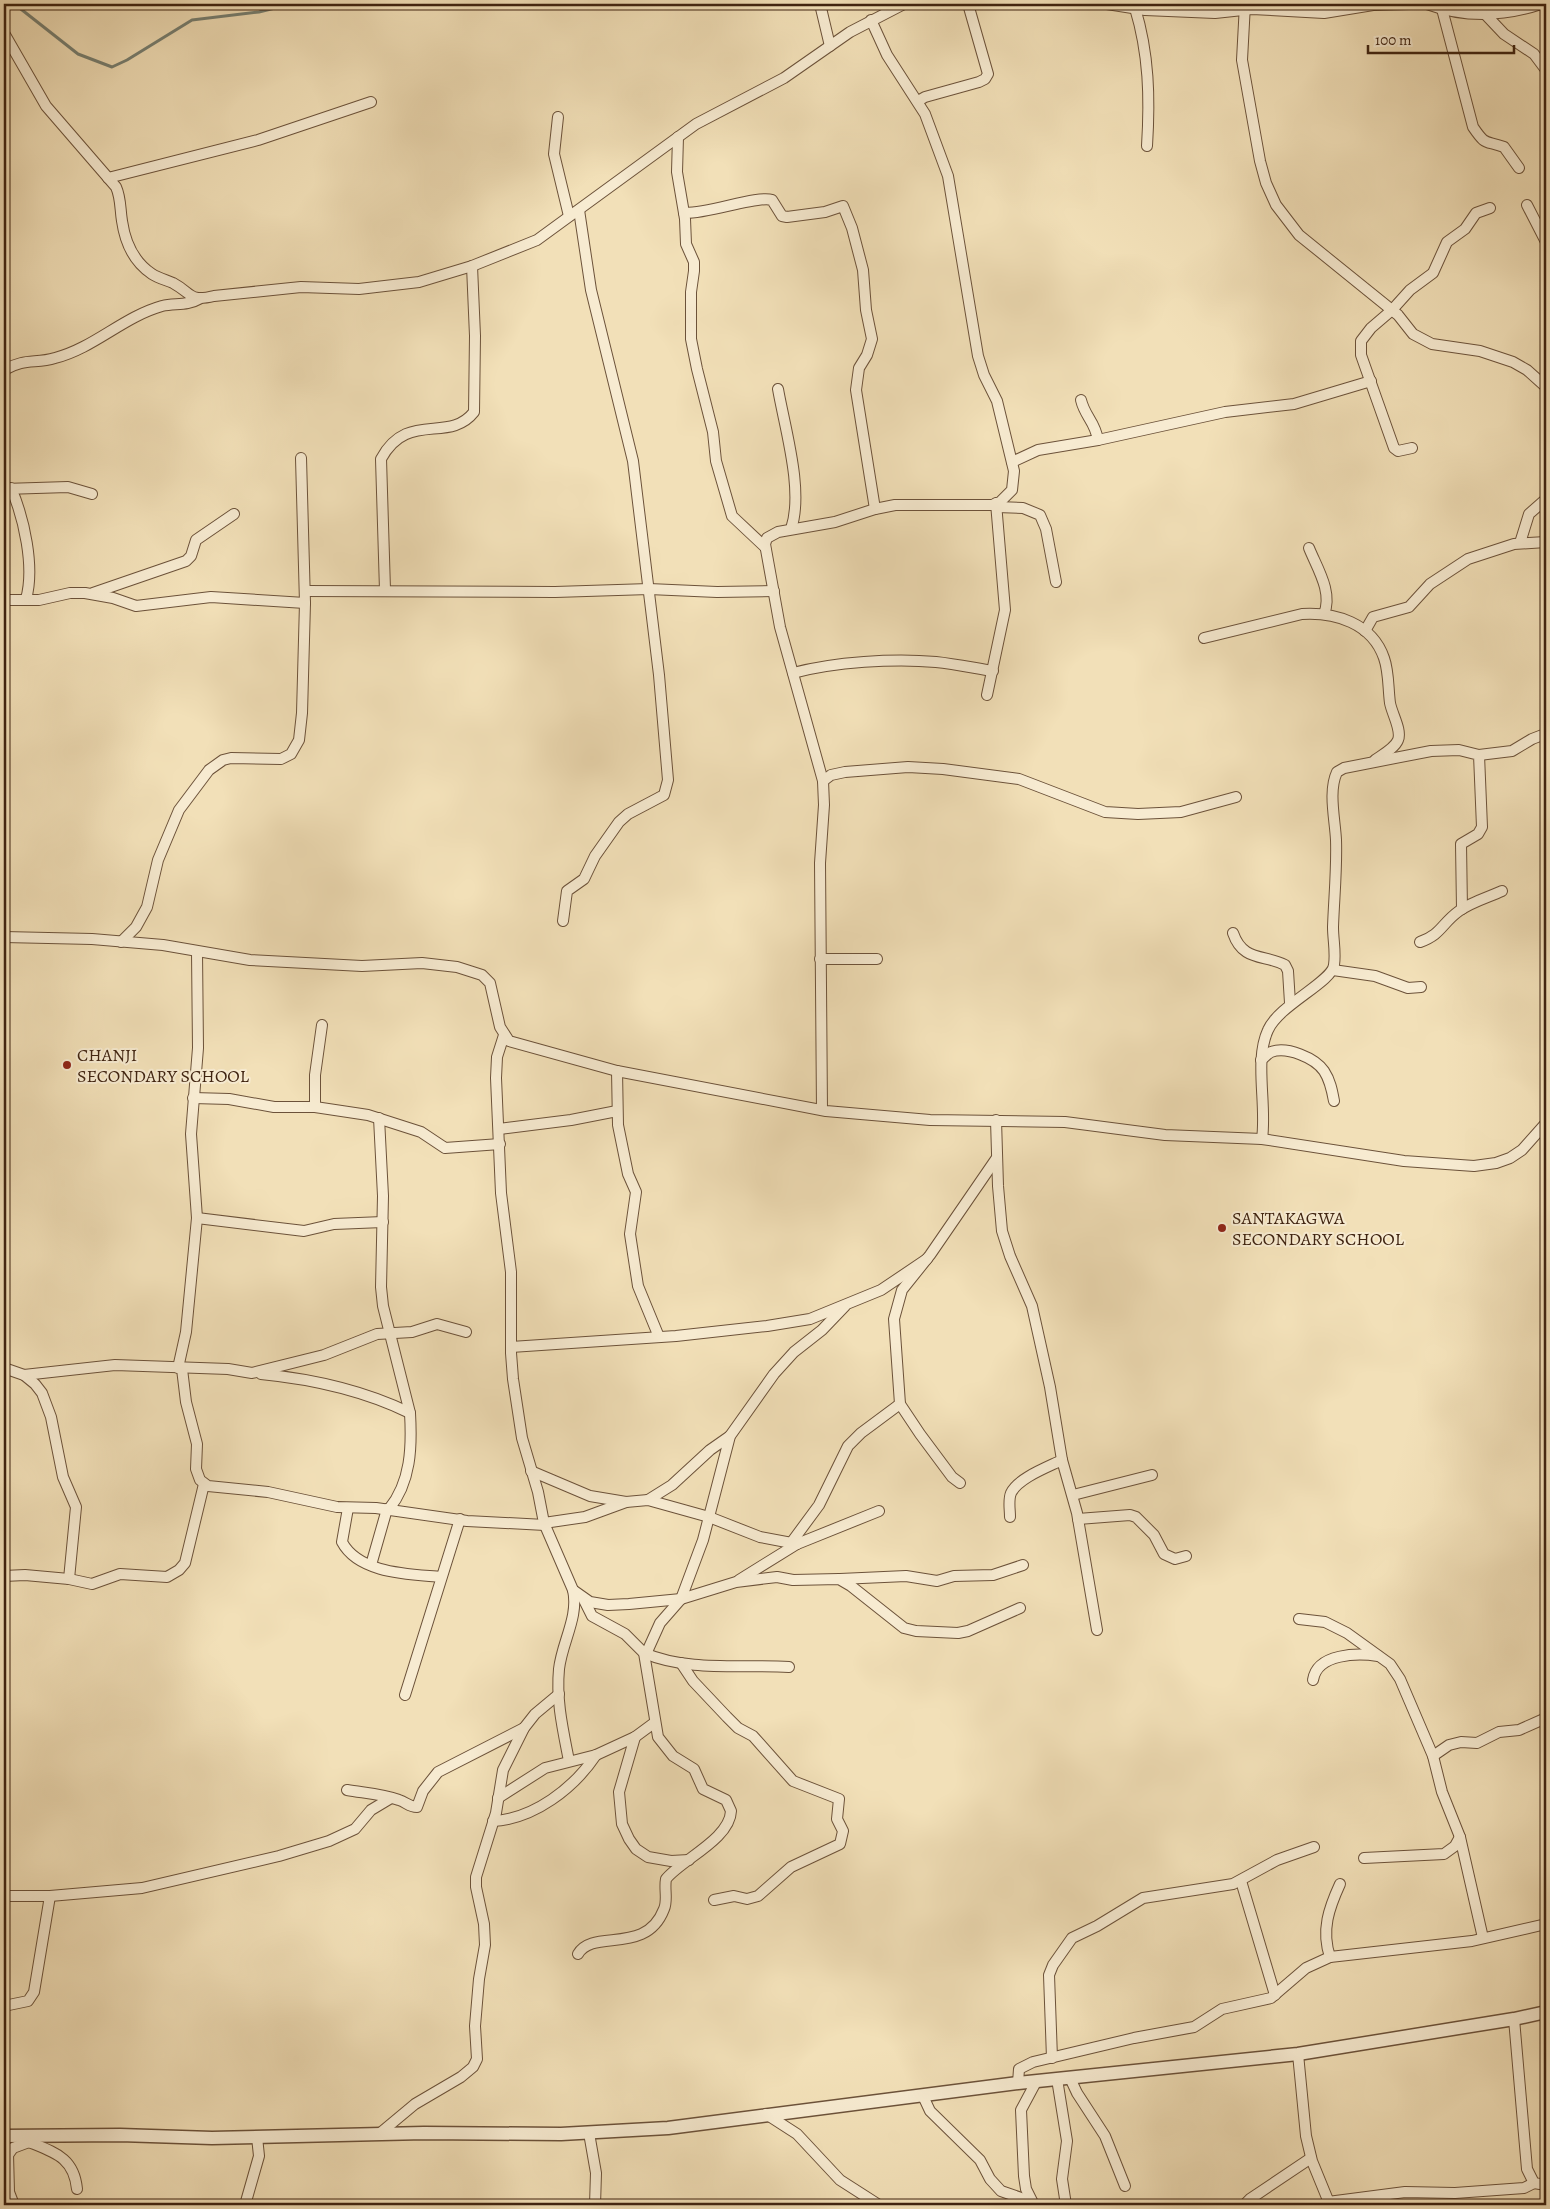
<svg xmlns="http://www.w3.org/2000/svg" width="1550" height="2209" viewBox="0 0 1550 2209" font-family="Alegreya,serif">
  <rect width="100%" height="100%" fill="#f2e0b8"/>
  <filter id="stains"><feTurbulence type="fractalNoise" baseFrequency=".004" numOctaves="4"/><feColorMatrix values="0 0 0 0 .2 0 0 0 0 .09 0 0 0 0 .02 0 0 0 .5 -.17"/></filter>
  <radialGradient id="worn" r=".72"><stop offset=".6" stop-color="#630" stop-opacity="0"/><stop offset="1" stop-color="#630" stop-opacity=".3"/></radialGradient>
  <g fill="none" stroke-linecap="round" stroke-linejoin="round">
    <path stroke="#767f72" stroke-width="3" d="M17,4V6L78,54L112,67L127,60L192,20L259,12L291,4"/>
    <g stroke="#6c523a" stroke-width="12">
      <g id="minor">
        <path d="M820,4L830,46"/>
        <path d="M1107,4L1145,10L1215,13L1252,9L1324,13L1373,5L1409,4"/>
        <path d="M1245,4L1242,60L1260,161L1266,183L1276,205L1299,235L1398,315L1413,334L1432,344L1480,351L1513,362L1527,370L1546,387"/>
        <path d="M1427,4C1465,18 1502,17 1541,4"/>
        <path d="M1135,8C1149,54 1150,98 1147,146"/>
        <path d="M1442,9L1473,127C1486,146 1484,140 1504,147L1519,168"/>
        <path d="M1486,15L1504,34L1534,54L1546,70"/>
        <path d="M4,33L46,106L116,187C121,198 120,209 122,221C125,242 134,262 152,274C158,278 166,280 173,283C193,294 189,302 214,296L301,287L359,289L419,282L472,266L537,240L696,124L784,78L850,32L904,4"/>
        <path d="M918,101L925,97L979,82L985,79L988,74L968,4"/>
        <path d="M558,117L554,154L569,216"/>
        <path d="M678,137L677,172L685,219L686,244L694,262V271L691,292V339L697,369L713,432L716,461L732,516L765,547"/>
        <path d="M108,178L258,140L371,102"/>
        <path d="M1527,205L1546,242"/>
        <path d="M684,213C708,214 758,195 772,200L782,216L787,217L825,212L843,206L852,228L863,270L866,310L872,339L867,355L859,368L856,390L875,509"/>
        <path d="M4,370C25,358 35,364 55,358C94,348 123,317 162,306C175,303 187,306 199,299"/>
        <path d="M778,389C785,429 804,491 791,529"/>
        <path d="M1081,400C1085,417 1095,421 1098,440"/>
        <path d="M1412,448L1398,451L1394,448L1361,355V341L1371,328L1392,310L1410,290L1433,273L1447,242L1465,229L1476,213L1490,208"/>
        <path d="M1012,462L1038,450L1098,440L1225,412L1294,404L1371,381"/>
        <path d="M11,488C24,518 35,567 26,599"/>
        <path d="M4,489L68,487L92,494"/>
        <path d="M997,507L1023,508L1040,515L1046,529L1056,582"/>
        <path d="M1520,543L1529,514L1546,499"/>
        <path d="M1309,548C1317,568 1333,592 1324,614"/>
        <path d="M385,590L381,459C407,410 449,444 474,412L475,336L472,266"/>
        <path d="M305,591L555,592L649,589L717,592L774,591"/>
        <path d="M93,593L186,561L191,556L196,540L234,514"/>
        <path d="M4,600H39L70,593H85L113,598L136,606L211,597L305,603"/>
        <path d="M1365,631L1373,617L1409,607L1430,584L1468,559L1514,544L1546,542"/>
        <path d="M1204,638L1302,614C1335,612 1372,623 1384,658C1389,672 1388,688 1390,703C1392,714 1402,730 1398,740C1395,748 1382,755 1375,760"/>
        <path d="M793,673C834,662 894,658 936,662C955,664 974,668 993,671"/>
        <path d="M987,695L1005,610L996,503"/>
        <path d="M1479,755L1512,751L1532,739L1545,734"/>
        <path d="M823,781L831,775L845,772L908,767L943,769L1019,779L1105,812L1138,814L1181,812L1236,797"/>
        <path d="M563,921L567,891L584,879L595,856L619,822L628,814L664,795L668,780L659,675L633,461L591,290L579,210"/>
        <path d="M1233,933C1243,962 1264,954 1285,965L1288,971L1290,1003"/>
        <path d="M4,937L92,939L163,945L250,960L362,966L422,963L457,967L482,975L490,983L500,1027L509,1041L617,1071L826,1111L930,1120L1065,1122L1165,1135L1262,1139L1404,1161L1474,1166L1496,1163L1510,1158L1522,1150L1546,1123"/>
        <path d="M121,942L136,927L147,907L158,860L179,810L209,770L223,760L231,758L281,759L291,754L299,740L302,713L305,603L301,458"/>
        <path d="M1420,942C1442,934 1441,924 1459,911C1471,902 1489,897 1502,891"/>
        <path d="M820,959H877"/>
        <path d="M1333,970L1375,976L1408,988L1421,987"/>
        <path d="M504,1035L497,1057L496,1078L501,1193L511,1272V1353L513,1379L522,1438L538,1492L544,1523L573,1590L590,1602L608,1605L629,1604L681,1599L736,1582L777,1577L793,1580L839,1579L851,1586L904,1628L916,1631L958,1633L968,1631L1020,1608"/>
        <path d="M1261,1060C1264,1058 1267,1054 1271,1052C1287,1046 1315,1058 1324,1071C1330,1080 1332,1090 1334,1101"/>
        <path d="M617,1071L618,1125L628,1174L636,1192L630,1234L638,1286L659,1337"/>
        <path d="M193,1098L229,1099L274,1107H315L368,1115L421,1132L445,1148L500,1144"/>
        <path d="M315,1107V1075L322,1025"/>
        <path d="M822,1110L820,863L824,805L823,781L780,627L765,544L767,538L778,532L835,522L875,509L895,505H992L1000,502L1012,490L1014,471L997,401L984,375L978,356L948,176L925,114L887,55L871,20"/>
        <path d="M379,1118L383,1196L381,1287L383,1306L410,1413C412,1447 411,1482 389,1509"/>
        <path d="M996,1120L998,1186L1002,1231L1010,1256L1032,1306L1050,1387L1062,1460L1077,1513L1097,1630"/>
        <path d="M499,1129L571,1120L617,1111"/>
        <path d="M1262,1139C1267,1105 1254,1060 1268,1030C1279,1005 1332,982 1334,965C1336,952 1333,940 1333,927C1334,898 1337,869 1336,840C1335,819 1328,791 1337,772L1344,768L1431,751L1459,750L1479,755L1482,827L1478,834L1461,844L1462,909"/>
        <path d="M197,1218L304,1231L334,1224L383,1222"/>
        <path d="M511,1347L676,1336L767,1326L810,1319L881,1290L927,1259"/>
        <path d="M4,1368L24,1375L35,1384L42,1393L51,1417L63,1477L76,1507L69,1579"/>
        <path d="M178,1368L186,1332L197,1218L191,1134L198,1048L197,952"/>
        <path d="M182,1369L186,1402L197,1444L196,1469L200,1480L208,1486L268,1492L337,1507L376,1508L467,1521L545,1525"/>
        <path d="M261,1374C312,1379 363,1390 410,1413"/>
        <path d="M24,1375L115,1365L228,1369L252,1373L324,1355L377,1334L412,1332L437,1324L466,1332"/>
        <path d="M531,1471L590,1496L626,1502"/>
        <path d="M960,1483L952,1477L920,1434L900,1404L894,1319L902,1290L930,1255L996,1159"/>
        <path d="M1073,1495L1152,1475"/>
        <path d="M648,1500L672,1485L710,1450L730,1436"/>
        <path d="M348,1508L342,1542C359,1574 410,1574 441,1577"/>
        <path d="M1010,1517C1010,1509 1008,1500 1011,1493C1018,1478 1048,1467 1062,1460"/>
        <path d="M1078,1519L1130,1515L1136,1517L1154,1535L1164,1554L1175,1559L1186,1556"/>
        <path d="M544,1523L585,1517L626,1502L648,1500L709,1517L760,1537L797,1544"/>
        <path d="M791,1543L819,1505L848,1446L861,1433L900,1404"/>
        <path d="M371,1565L387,1509"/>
        <path d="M4,1576L25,1575L69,1579L92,1584L120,1574L167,1577L179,1570L185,1563L204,1484"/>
        <path d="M840,1579L906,1576L937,1581L954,1576L993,1575L1023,1565"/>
        <path d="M739,1580L797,1544L879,1511"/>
        <path d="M1299,1619L1325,1622L1347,1633L1390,1664L1400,1679L1433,1756L1442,1792L1460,1837L1483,1938"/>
        <path d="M644,1653C689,1672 741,1664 789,1667"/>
        <path d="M646,1654L660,1623L681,1599L703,1540L730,1436L774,1374L794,1352L822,1330L845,1306"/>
        <path d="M681,1663L693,1681L727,1717L738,1728L753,1736L793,1781L839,1799L837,1819L843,1831L840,1844L791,1867L758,1896L747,1899L734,1896L714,1900"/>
        <path d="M1313,1680C1317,1653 1358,1653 1378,1656"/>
        <path d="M405,1695L460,1519"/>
        <path d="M635,1737L619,1792L622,1824L629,1839L636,1849L648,1857L671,1861L689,1860"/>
        <path d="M1433,1756L1449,1745L1461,1742L1477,1743L1499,1732L1519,1730L1546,1718"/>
        <path d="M569,1761C563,1730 556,1701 559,1669C562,1642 579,1617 573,1590"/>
        <path d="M347,1790C364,1793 382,1794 399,1800C406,1802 409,1807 417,1807L423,1791L438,1772L524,1728"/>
        <path d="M498,1798L545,1768L596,1755L635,1737L654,1723"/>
        <path d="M493,1821C534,1819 574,1788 596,1755"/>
        <path d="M1364,1858L1444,1854L1455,1846L1460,1837"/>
        <path d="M1241,1881L1275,1995"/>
        <path d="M4,1896H50L142,1888L279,1856L329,1841L355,1829L371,1810L391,1798"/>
        <path d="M578,1954C593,1928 646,1956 664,1909C668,1900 664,1889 666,1879C681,1860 730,1839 731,1811L726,1800L703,1789L694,1769L673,1756L658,1737L644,1653L625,1634L592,1616L583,1598"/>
        <path d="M1330,1957C1321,1930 1329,1908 1340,1884"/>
        <path d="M4,2006L28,2001L34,1992L50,1896"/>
        <path d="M1514,2019L1527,2169L1534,2183L1546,2185"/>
        <path d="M1298,2054L1306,2136L1312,2161L1330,2205"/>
        <path d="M1052,2058L1049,1975L1053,1965L1072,1938L1097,1926L1143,1898L1233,1884L1277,1860L1314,1847"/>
        <path d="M1070,2078L1077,2093L1105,2136L1125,2186"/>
        <path d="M1057,2079L1067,2141L1062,2179L1066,2205"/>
        <path d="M1018,2083L1019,2069L1033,2062L1134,2038L1194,2027L1222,2009L1271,1998L1306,1968L1330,1957L1472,1941L1546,1924"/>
        <path d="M923,2096L930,2111L980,2160L990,2179L1001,2191L1030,2201"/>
        <path d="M766,2114L797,2134L840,2180L879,2205"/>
        <path d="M589,2133L596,2173L595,2205"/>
        <path d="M379,2134L415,2104L461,2077L473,2067L477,2059L475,2026L479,1979L485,1945L484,1924L476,1887V1877L496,1813L503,1770L524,1728L535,1714L559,1694"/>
        <path d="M29,2142C56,2153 74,2158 77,2189"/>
        <path d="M8,2154L9,2192L14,2205"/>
        <path d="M5,2159L13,2148L29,2142V2137"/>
        <path d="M1328,2202L1405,2192L1455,2193L1524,2188L1534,2183"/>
        <path d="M245,2205L259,2156L257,2137"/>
        <path d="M1034,2205L1026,2189L1024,2176L1021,2110L1036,2082"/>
        <path d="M1244,2205L1250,2199L1311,2158"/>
      </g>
    </g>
    <g stroke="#6c523a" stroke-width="15">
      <path id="tertiary" d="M4,2136L120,2135L212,2138L424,2133L561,2134L668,2128L1018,2083L1298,2054L1514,2019L1546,2012"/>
    </g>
    <use href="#minor" stroke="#f7ebd1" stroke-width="10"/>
    <use href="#tertiary" stroke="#f7ebd1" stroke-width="12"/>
  </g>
  <g fill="#8f2418" stroke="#f7ebd1" stroke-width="2">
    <circle cx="67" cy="1065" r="5"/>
    <circle cx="1222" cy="1228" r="5"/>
  </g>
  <g text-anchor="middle" stroke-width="4" stroke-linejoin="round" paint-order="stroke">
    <g font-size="18" fill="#3f2310" stroke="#f7ebd1" text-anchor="start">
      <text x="77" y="1061">CHANJI<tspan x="77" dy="21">SECONDARY SCHOOL</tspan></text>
      <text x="1232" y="1224">SANTAKAGWA<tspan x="1232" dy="21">SECONDARY SCHOOL</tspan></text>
    </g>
  </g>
  <rect width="1550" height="2209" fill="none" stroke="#f2e0b8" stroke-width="20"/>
  <rect x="5" y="5" width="1540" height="2199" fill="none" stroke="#3f2310" stroke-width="2.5"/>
  <rect x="10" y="10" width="1530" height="2189" fill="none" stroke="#3f2310"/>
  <path d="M1368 45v8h146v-8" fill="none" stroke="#3f2310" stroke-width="2.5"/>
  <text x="1375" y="45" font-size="15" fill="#3f2310" stroke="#f7ebd1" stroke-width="4" paint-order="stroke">100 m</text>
  <rect width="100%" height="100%" filter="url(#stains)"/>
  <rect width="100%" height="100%" fill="url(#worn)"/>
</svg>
